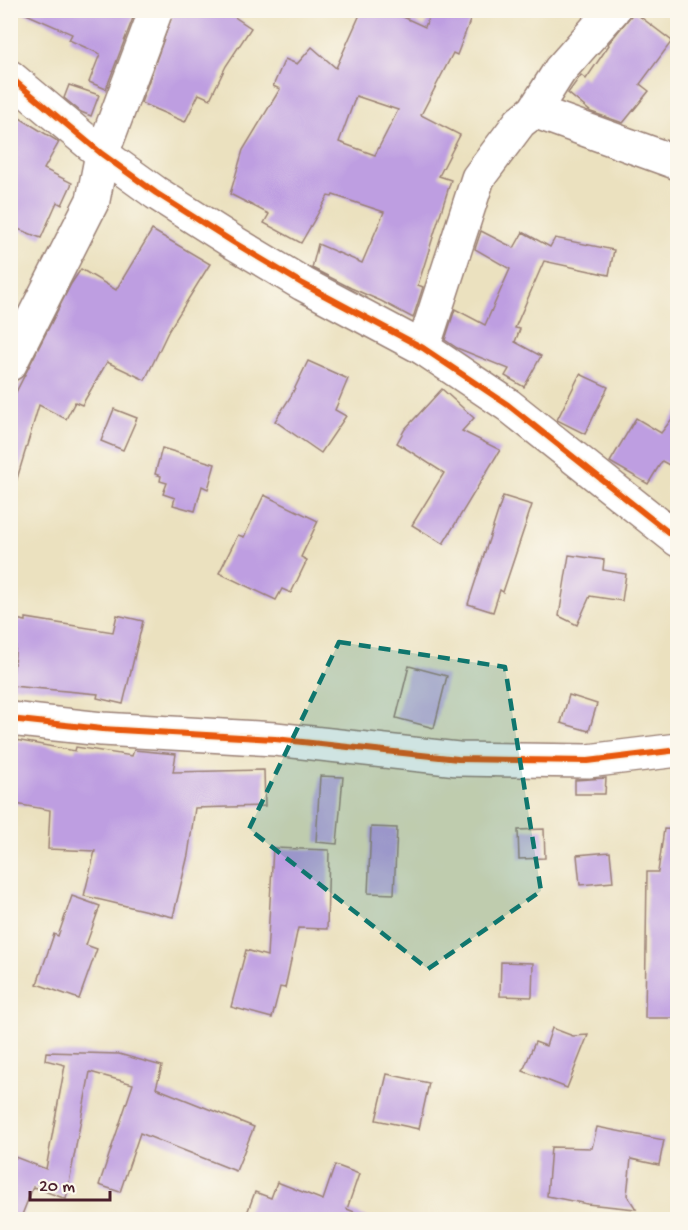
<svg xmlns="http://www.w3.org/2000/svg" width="688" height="1230" viewBox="0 0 688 1230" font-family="'Gochi Hand',sans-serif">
  <rect width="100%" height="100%" fill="#fbf7ec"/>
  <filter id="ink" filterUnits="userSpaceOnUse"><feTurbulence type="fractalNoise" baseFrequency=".0167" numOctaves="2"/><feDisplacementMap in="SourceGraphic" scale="12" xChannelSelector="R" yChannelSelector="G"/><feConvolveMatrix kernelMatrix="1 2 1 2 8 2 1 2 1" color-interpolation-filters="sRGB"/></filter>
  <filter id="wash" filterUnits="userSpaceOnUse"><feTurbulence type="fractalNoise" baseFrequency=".008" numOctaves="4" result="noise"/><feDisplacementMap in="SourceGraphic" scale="24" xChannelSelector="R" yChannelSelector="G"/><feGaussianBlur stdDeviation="1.35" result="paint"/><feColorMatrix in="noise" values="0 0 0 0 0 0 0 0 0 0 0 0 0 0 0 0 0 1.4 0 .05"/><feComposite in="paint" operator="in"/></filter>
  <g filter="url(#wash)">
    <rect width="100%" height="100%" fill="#ebe1bf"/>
    <g id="blocks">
      <g fill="#be9ee1" fill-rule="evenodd">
        <path d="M17,10H136L106,89L89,82L100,54L69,40L72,34Z"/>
        <path d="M174,10H224L251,28L226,66L210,99L199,94L185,122L141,103Z"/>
        <path d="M362,10H388L425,27L431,10H474L457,55L453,53L421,115L460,135L439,176L451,180L418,285L423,287L413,318L381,301L351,288L312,268L318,244L362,263L384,212L333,195L332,197L328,196L301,243L264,223L269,214L230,194L243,150L280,89L273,86L285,59L297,64L312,47L336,68ZM356,96L398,110L375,155L339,142Z"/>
        <path d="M634,12L672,41L640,84L649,91L623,123L591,112L568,93L581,75L586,79L609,45L608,44Z"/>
        <path d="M69,85L99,95L91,116L81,112L64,98Z"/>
        <path d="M10,112L59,142L44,169L72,183L62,205L57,202L41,238L10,226Z"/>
        <path d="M152,230L210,264L169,330L145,380L107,362L82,405L75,402L66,419L39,405L16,482H10V404L71,284L81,269L116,290Z"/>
        <path d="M481,231L514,248L523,232L550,247L555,238L614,250L609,275L544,261L515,328L520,329L515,342L541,356L524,387L505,376L509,369L457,348L445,340L455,309L485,325L510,269L475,249Z"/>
        <path d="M308,361L348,379L335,410L346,416L321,453L275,421L291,396Z"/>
        <path d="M580,374L608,387L585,434L557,420Z"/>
        <path d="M442,389L474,418L462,431L500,450L443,544L412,525L444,473L397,443L405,429Z"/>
        <path d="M114,409L137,418L123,450L101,441Z"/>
        <path d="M678,411V470L662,461L648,484L610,462L636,418L661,433Z"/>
        <path d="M162,448L215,464L208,489L202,486L195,511L173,505L175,498L163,494L167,483L160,481L161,476L155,474Z"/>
        <path d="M264,495L318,521L301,557L307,560L291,593L282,589L276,600L219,573L238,535L244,537Z"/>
        <path d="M503,496L532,505L503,592L500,590L493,612L468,604Z"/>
        <path d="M569,555L604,560L603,570L626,574L622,601L590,596L577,625L559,616Z"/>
        <path d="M117,615L143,621L123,704L97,698L98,694L12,686L16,643L10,642V618L26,621V618L113,632Z"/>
        <path d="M409,666L447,676L434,728L396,718Z"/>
        <path d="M569,695L597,704L589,731L561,723Z"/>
        <path d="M10,739L75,751L76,747L132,756L134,750L176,754L173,772L264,770L265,806L195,808L188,855L173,917L84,896L95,851L48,849L50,810L10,803Z"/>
        <path d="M320,776L343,777L337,844L316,842Z"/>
        <path d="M606,778L605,794H575V780Z"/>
        <path d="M371,827L397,828L394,894L368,893Z"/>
        <path d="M544,829L545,858L519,859L518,830Z"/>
        <path d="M664,829L678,830V1018H645L647,872H658Z"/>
        <path d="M273,848L329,850L327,929L298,928L285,988L280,987L272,1018L231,1007L246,950L267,956Z"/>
        <path d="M610,852L613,882L580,885L577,855Z"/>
        <path d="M72,896L100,906L86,945L97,949L79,999L37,984L54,934L58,936Z"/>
        <path d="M501,962L533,963L532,997L500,996Z"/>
        <path d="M552,1028L573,1036L588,1035L567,1088L523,1071L535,1042L546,1046Z"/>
        <path d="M46,1052L119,1054L162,1066L156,1088L254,1127L236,1171L140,1133L120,1192L99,1185L133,1084L90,1072L66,1199L33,1187L20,1220H10V1155L46,1169L65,1065L45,1060Z"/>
        <path d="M387,1074L429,1083L419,1129L376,1120Z"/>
        <path d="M597,1127L664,1140L659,1165L631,1159L627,1195L636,1209L587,1204L547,1196L551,1147L592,1148Z"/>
        <path d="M335,1165L359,1174L347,1209L369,1218V1220H263L247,1213L255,1192L271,1198L277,1182L323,1200Z"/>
      </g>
    </g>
  </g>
  <g filter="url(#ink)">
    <use href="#blocks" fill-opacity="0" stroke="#9a8075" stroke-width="1.5"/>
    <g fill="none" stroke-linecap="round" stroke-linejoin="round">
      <g stroke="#9a8075" stroke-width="36">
        <g id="minor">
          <path d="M10,77L102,154L156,193L233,242L303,284L423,348L508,405L678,540"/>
          <path d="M534,111L678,163"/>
          <path d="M423,348L478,178L520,122L534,111L560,70L613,10"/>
          <path d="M10,364L93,200L102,154L156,10"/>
          <path d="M10,719L102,729L275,739L458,759L588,761L678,750"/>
        </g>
      </g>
      <use href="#minor" stroke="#fff" stroke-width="33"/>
      <g stroke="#fbf7ec" stroke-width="10">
        <g id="cycleway">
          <path d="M10,77L102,154L156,193L233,242L303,284L423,348L508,405L678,540"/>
          <path d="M10,719L102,729L275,739L458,759L588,761L678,750"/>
        </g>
      </g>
      <use href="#cycleway" stroke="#e8590c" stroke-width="6"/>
    </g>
  </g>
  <path fill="#0f766e" fill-opacity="0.2" stroke="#0f766e" stroke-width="4.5" stroke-dasharray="12 8" stroke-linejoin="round" d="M339,642L505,667L541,891L428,969L249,829Z"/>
  <rect width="688" height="1230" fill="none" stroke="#fbf7ec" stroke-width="36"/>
  <path d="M30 1191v9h80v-9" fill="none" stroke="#4a1f2b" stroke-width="3"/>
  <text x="39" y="1191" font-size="18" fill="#4a1f2b" stroke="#fbf7ec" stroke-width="4.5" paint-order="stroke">20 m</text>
</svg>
